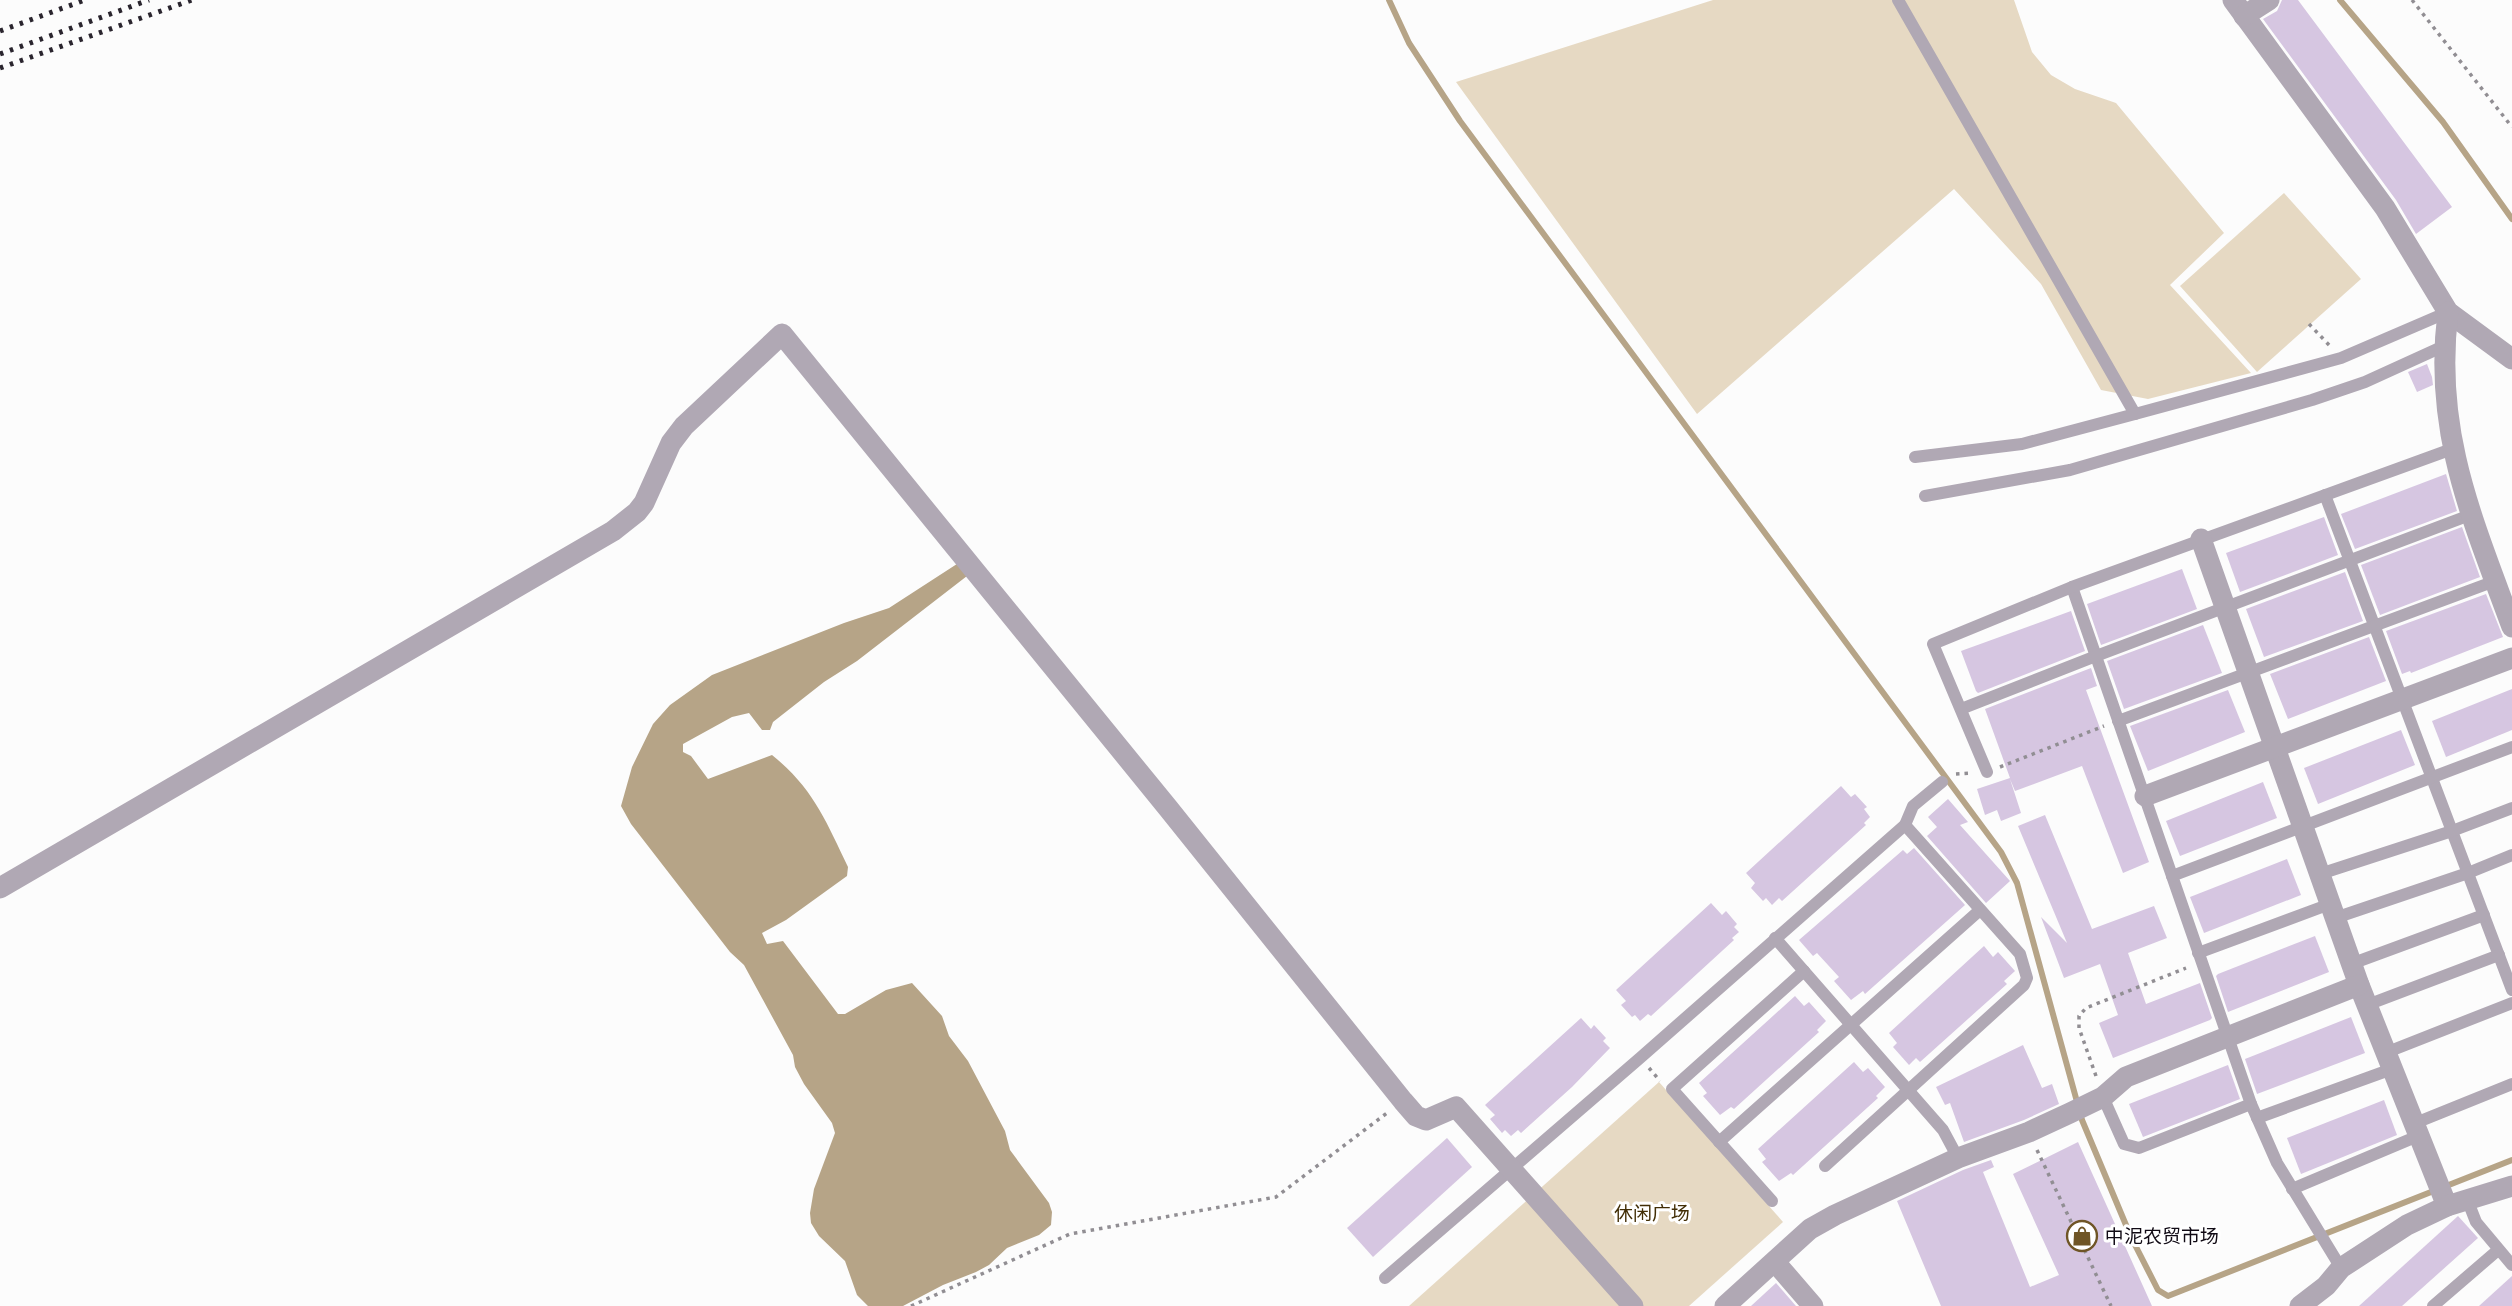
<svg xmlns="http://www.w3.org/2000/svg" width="2512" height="1306" viewBox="0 0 2512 1306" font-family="'Asap Condensed','Noto Sans SC',sans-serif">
  <rect width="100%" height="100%" fill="#fcfcfc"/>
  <g fill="#e6d9c3">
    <path d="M1713,0H2014L2032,52L2051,75L2075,89L2116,103L2224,233L2170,285L2251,373L2148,399L2101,390L2041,284L1954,189L1697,414L1456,82Z"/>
    <path d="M2284,193L2361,279L2257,372L2180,286Z"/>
    <path d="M1659,1082L1783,1222L1689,1306H1409Z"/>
  </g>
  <path fill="#b6a487" d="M960,562L967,576L857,661L824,682L773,722L770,730H762L749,713L732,717L683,744V752L691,756L708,779L772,755C813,788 826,821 848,867L847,876L786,920L762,933L767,944L783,941L838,1014H845L886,990L912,983L942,1016L949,1036L968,1061L1005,1131L1010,1150L1049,1203L1052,1212L1051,1225L1039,1235L1007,1248L989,1265L976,1272L943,1285L903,1306H868L857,1295L845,1261L819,1236L811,1223L810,1213L814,1189L835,1133L832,1123L804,1084L795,1067L793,1055L744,965L730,952L631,824L621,806L632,767L653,724L670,705L712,675L844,623L889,608Z"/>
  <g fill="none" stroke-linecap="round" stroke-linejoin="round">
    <g stroke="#b6a487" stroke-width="6">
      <path d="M1389,0L1409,43L1460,121L2001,852L2017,883L2082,1120L2131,1237L2158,1290L2168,1296L2512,1160"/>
      <path d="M2340,0L2443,122L2512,219"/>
    </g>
  </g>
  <g fill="#d6c6e1">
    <path d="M2282,0H2298L2452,207L2416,234L2396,200L2263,19L2277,11Z"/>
    <path d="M2427,364L2432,377L2433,385L2417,392L2408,372Z"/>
    <path d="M2446,474L2457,511L2355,549L2341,514Z"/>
    <path d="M2324,517L2338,555L2240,592L2226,553Z"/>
    <path d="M2462,527L2480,577L2380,615L2361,565Z"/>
    <path d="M2182,569L2197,609L2101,645L2087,604Z"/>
    <path d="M2345,572L2363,621L2264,657L2246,609Z"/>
    <path d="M2486,594L2503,637L2411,673L2410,671L2402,674L2386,631Z"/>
    <path d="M2071,611L2085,651L1978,693L1976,691L1961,651Z"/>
    <path d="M2203,625L2222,673L2124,709L2107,661Z"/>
    <path d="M2369,637L2386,681L2288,719L2270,674Z"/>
    <path d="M2091,668L2097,686L2086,690L2149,862L2123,873L2082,766L2015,791L2010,779L2021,813L2001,821L1997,810L1985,815L1977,789L2010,778L1985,709Z"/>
    <path d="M2512,689V730L2446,757L2432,721Z"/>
    <path d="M2228,690L2245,732L2148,771L2130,726Z"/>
    <path d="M2401,730L2415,765L2318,804L2304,768Z"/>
    <path d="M2263,782L2277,818L2180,856L2166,821Z"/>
    <path d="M1841,786L1851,797L1855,794L1867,807L1864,809L1870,817L1864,823L1866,825L1782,901L1779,898L1772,905L1766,898L1763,901L1751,888L1755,883L1746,873Z"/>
    <path d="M1948,799L1968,822L1960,825L2010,881L1986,903L1927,836L1937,827L1928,817Z"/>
    <path d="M2045,815L2092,929L2154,906L2167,938L2128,953L2146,1004L2200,983L2212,1018L2210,1020L2113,1058L2099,1023L2118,1015L2100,964L2064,978L2041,917L2067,943L2018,826Z"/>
    <path d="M1914,848L1965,905L1865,994L1863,991L1851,1000L1834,981L1839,977L1817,953L1813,956L1799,940L1903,850L1907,854Z"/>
    <path d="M2287,859L2301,895L2204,933L2190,897Z"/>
    <path d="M1711,903L1722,915L1726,911L1737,924L1734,927L1739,932L1732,938L1734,940L1651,1016L1648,1014L1640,1021L1635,1015L1632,1017L1621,1005L1626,1001L1616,990Z"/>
    <path d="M2315,936L2329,972L2228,1012L2216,976L2218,974Z"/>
    <path d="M1984,946L1993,957L1998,952L2015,971L2004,981L2007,984L1920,1062L1916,1058L1909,1065L1893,1047L1897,1043L1889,1033Z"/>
    <path d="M1795,996L1804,1006L1809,1002L1826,1021L1817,1030L1819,1032L1734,1109L1731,1107L1720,1115L1703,1096L1707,1093L1699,1083Z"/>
    <path d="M2351,1017L2365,1053L2257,1094L2245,1059Z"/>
    <path d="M1581,1018L1591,1029L1594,1025L1606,1038L1603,1041L1610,1048L1572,1087L1521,1133L1518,1130L1511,1136L1505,1130L1502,1133L1490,1119L1495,1115L1485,1105Z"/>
    <path d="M2023,1045L2042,1088L2052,1084L2059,1104L2024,1120L1964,1142L1950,1103L1945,1105L1936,1087Z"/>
    <path d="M1854,1062L1863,1072L1868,1068L1885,1087L1876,1096L1878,1098L1793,1175L1791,1173L1779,1181L1762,1162L1766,1159L1758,1149Z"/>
    <path d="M2228,1065L2240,1099L2143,1137L2129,1104Z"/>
    <path d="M2384,1100L2397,1135L2301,1174L2287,1138Z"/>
    <path d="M1447,1138L1472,1167L1373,1257L1347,1228Z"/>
    <path d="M2078,1142L2152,1306H1941L1897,1201L1963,1170L1991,1160L1994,1167L1983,1172L2030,1287L2059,1275L2013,1174Z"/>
    <path d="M2458,1216L2478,1238L2402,1306H2359Z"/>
    <path d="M2512,1276V1306H2479Z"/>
    <path d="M1776,1283L1796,1306H1751Z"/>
  </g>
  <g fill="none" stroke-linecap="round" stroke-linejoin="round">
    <g stroke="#918e93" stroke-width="3.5" stroke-dasharray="3.5 5" stroke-linecap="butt">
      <path d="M2412,0L2512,127"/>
      <path d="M2309,324L2330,346"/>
      <path d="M2000,767L2104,726"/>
      <path d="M1956,774L1972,773"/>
      <path d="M1649,1068L1660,1081"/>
      <path d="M2096,1076L2079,1028V1016L2086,1008L2186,968"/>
      <path d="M2037,1150L2111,1306"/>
      <path d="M911,1306L1070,1234L1276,1197L1387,1113"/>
    </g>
    <g stroke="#b0a8b4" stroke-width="12">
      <path d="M1898,0L2135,414"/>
      <path d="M1915,457L2022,444L2135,414L2341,358L2448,312"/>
      <path d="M2325,495L2512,990"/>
      <path d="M1925,496L2070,470L2312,400L2365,382L2444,346"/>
      <path d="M2072,587L2251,1104L2277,1163L2341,1268"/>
      <path d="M1961,709L2096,656L2470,515"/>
      <path d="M2118,721L2495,581"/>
      <path d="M1987,772L1933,644L2072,587L2452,449"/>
      <path d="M2320,874L2452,831L2512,808"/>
      <path d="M2172,876L2512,747"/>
      <path d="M2335,918L2468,873L2512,855"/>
      <path d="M1775,938L1943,1130L1958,1158"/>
      <path d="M2198,953L2330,904"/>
      <path d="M2351,964L2484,915"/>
      <path d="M2367,1005L2499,955"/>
      <path d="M2385,1053L2512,1003"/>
      <path d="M2103,1097L2124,1144L2139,1148L2251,1104"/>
      <path d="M2257,1118L2392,1069"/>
      <path d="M2413,1124L2512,1084"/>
      <path d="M1719,1142L1980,910"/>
      <path d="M1825,1166L2024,985L2027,978L2020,954L1905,825"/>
      <path d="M2292,1189L2418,1136"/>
      <path d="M2467,1199L2476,1222L2512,1265"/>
      <path d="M1772,1201L1672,1089L1804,971"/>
      <path d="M1385,1278L1640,1058L1905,825L1913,806L1942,782"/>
      <path d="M2433,1306L2498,1250"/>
    </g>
    <g stroke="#b0a8b4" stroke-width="21">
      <path d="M2233,0L2385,208L2448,312L2512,359"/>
      <path d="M2244,16L2269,0"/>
      <path d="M2448,312C2433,431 2472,518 2512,627"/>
      <path d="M2201,539L2359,985L2447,1206"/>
      <path d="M2145,796L2512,658"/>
      <path d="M0,888L613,531L637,512L644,503L671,443L684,426L782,334L1168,808L1403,1101L1416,1116L1426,1120L1456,1107L1633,1306"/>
      <path d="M1775,1262L1813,1306"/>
      <path d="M1725,1306L1810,1229L1835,1215L1958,1158L2029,1132L2070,1113L2103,1097L2126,1077L2359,985"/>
      <path d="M2300,1306L2326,1286L2341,1268L2407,1225L2447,1206L2512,1186"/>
    </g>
    <g stroke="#2a252e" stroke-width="5" stroke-dasharray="3.5 7" stroke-linecap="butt">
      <path d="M0,31L85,0"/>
      <path d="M0,54L149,0"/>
      <path d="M0,68L192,0"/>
    </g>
  </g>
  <defs>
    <g id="shop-ring" transform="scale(1.575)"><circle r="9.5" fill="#fff" stroke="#6f5526" stroke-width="1.5"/><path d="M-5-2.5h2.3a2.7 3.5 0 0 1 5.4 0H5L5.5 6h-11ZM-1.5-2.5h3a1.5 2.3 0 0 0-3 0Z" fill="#6f5526"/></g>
  </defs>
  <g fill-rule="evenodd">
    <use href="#shop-ring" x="2082" y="1236"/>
  </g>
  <g text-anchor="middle" stroke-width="6" stroke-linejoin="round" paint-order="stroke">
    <g font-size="19" fill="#422e06" stroke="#fff">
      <text x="1652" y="1220">休闲广场</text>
    </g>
    <g font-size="19" fill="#100a14" stroke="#fff" text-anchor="start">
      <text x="2105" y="1243">中泥农贸市场</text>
    </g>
  </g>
</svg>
